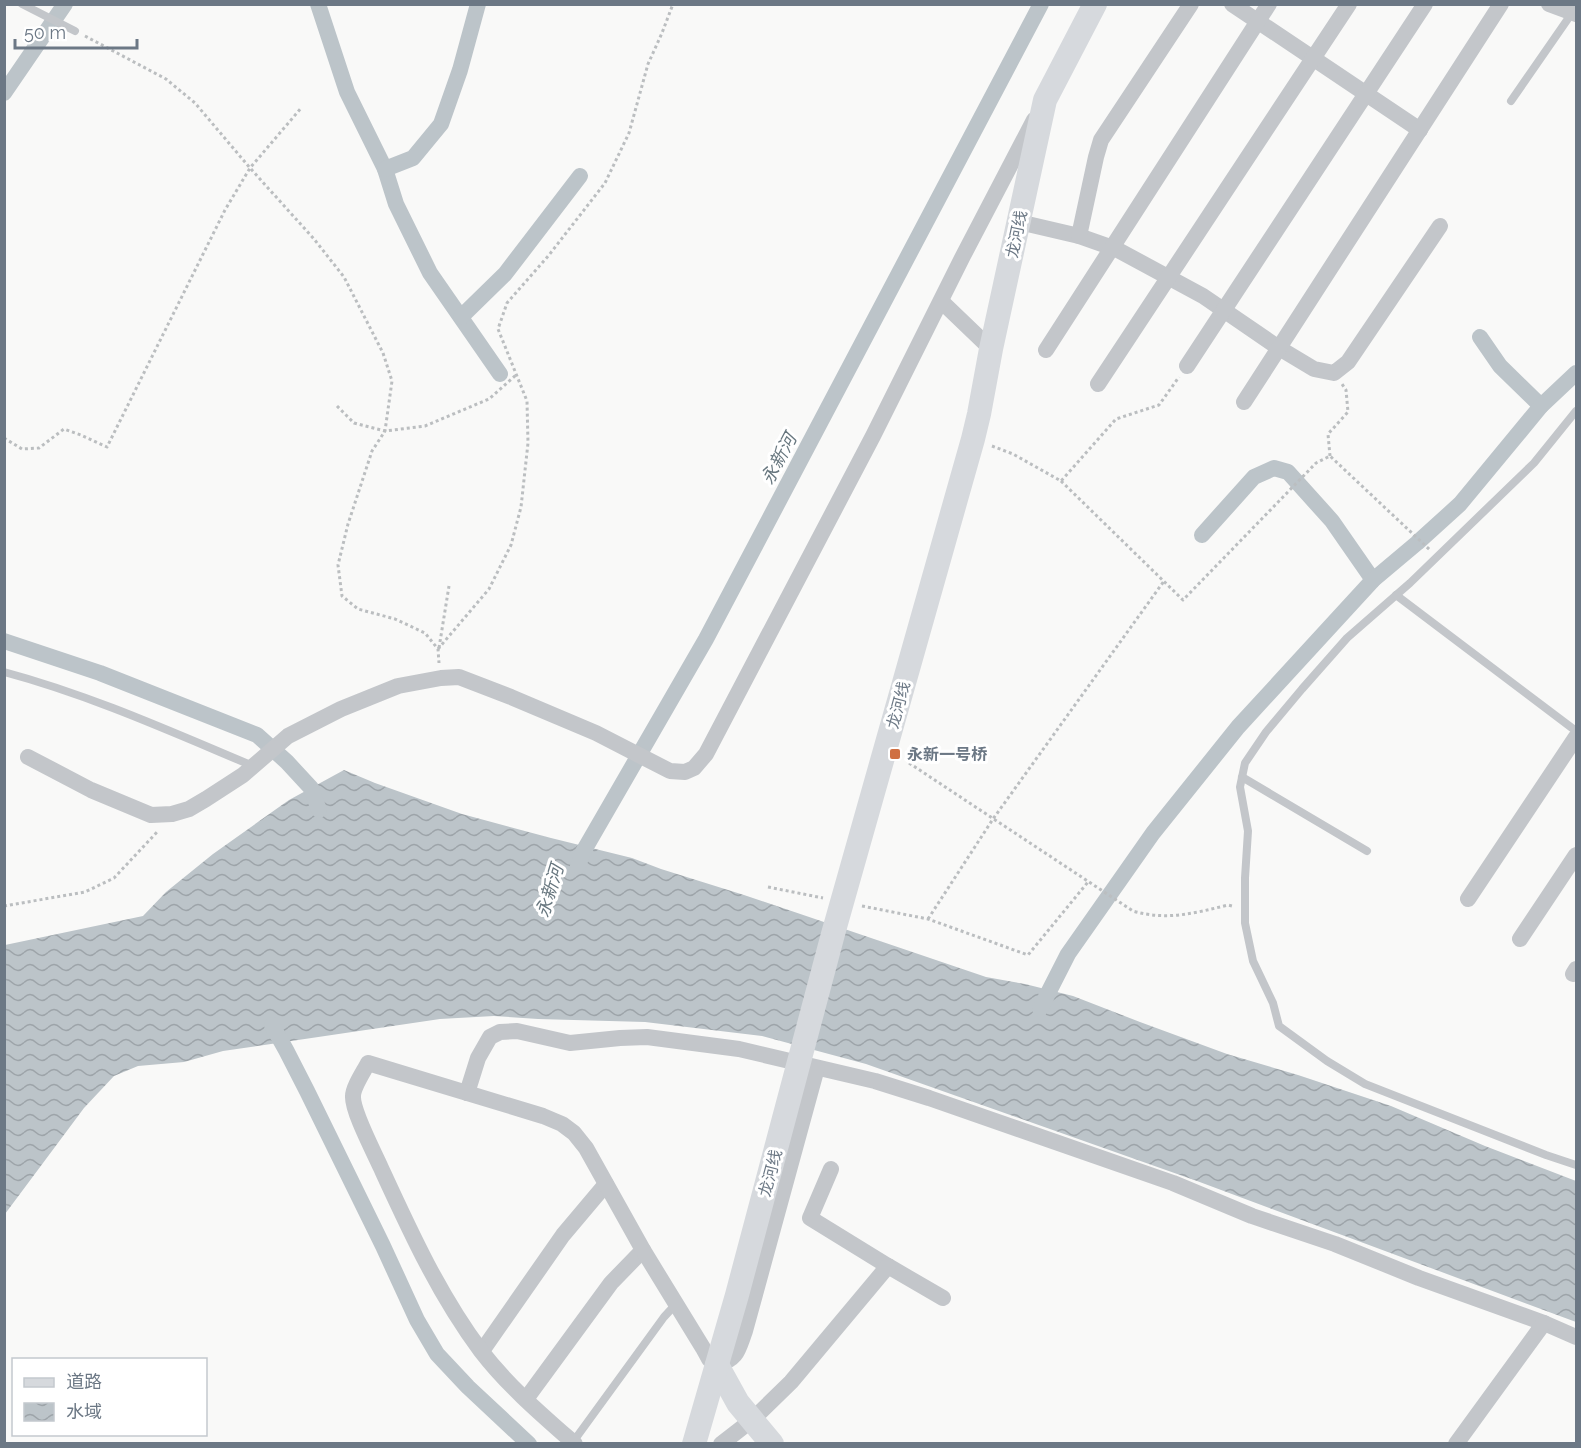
<svg xmlns="http://www.w3.org/2000/svg" width="1581" height="1448" viewBox="0 0 1581 1448" font-family="Raleway,'Noto Sans SC',sans-serif">
  <defs>
    <pattern id="water-waves" width="16" height="10" patternUnits="userSpaceOnUse" patternTransform="scale(1.5)"><rect width="16" height="10" fill="#bcc4c9"/><path d="M0 5q4-4 8 0t8 0" fill="none" stroke="#9da4a9"/></pattern>
  </defs>
  <rect width="100%" height="100%" fill="#f9f9f8"/>
  <path fill="url(#water-waves)" d="M344,770L375,783L462,814L551,838L632,858L661,869L744,895L986,977L1025,984L1073,996L1140,1022L1227,1054L1298,1075L1391,1106L1485,1146L1576,1181V1322L1197,1181L866,1064L762,1036L645,1022L538,1019L494,1016L440,1019L223,1051L184,1062L138,1066L114,1076L84,1108L5,1214V945L143,916L166,892L213,854L289,800Z"/>
  <g fill="none" stroke-linecap="round" stroke-linejoin="round">
    <g stroke="#bcc4c9" stroke-width="16">
      <path d="M318,4L347,92L385,169L396,204L430,273L500,374"/>
      <path d="M4,93L65,4"/>
      <path d="M385,169L413,158L441,124L460,70L478,4"/>
      <path d="M461,317L505,274L580,176"/>
      <path d="M1480,337L1500,366L1541,406"/>
      <path d="M1202,535L1254,477L1274,468L1288,472L1332,521L1373,580"/>
      <path d="M4,641L100,673L257,735L287,762L311,788L319,810"/>
      <path d="M578,866L583,852L706,639L1041,4"/>
      <path d="M1040,1009L1068,954L1153,833L1238,727L1373,580L1417,543L1460,504L1541,406L1576,373"/>
      <path d="M272,1025L286,1050L307,1091L383,1246L417,1320L437,1354L468,1387L529,1444"/>
    </g>
    <g stroke="#bbbec0" stroke-width="3" stroke-dasharray="3 3" stroke-linecap="butt">
      <path d="M85,36L166,79L195,103L250,168L314,239L344,277L383,353L392,381L385,431L372,451L348,524L338,565L342,596L358,609L395,619L425,633L438,649L439,663"/>
      <path d="M337,406L354,423L385,431L425,426L489,399L516,375"/>
      <path d="M4,438L22,449L39,448L64,429L81,435L107,447L225,210L250,168L302,107"/>
      <path d="M992,446L1013,454L1061,481L1116,419L1159,405L1179,377"/>
      <path d="M1330,456L1328,434L1348,412L1346,390L1342,384"/>
      <path d="M1061,481L1183,600L1316,463L1330,456L1430,550"/>
      <path d="M439,648L449,586"/>
      <path d="M438,649L489,589L511,545L521,507L528,443L527,401L498,329L507,303L549,255L605,183L629,133L648,64L662,33L673,4"/>
      <path d="M909,763L1133,911C1167,921 1195,913 1228,905L1232,906"/>
      <path d="M768,887L823,898"/>
      <path d="M4,906L85,892L114,878L158,831"/>
      <path d="M862,906L928,919L1028,955L1088,882"/>
      <path d="M928,919L993,819L1164,581"/>
    </g>
    <g stroke="#c3c6ca" stroke-width="8">
      <path d="M22,4L75,31"/>
      <path d="M1511,101L1572,13"/>
      <path d="M1576,411L1534,463L1410,583L1347,638L1302,689L1266,732L1245,763L1240,787L1248,831L1245,878V923L1253,961L1273,1003L1279,1026L1327,1061L1365,1084L1546,1155L1576,1165"/>
      <path d="M1396,595L1576,731"/>
      <path d="M4,672C90,695 172,732 253,766"/>
      <path d="M1242,777L1367,851"/>
      <path d="M573,1442L664,1317L676,1304"/>
    </g>
    <g stroke="#c3c6ca" stroke-width="16">
      <path d="M1232,4L1420,130"/>
      <path d="M1549,4L1576,14"/>
      <path d="M1019,222L1079,236L1116,249L1203,296L1279,348L1314,369L1334,373L1348,362L1440,226"/>
      <path d="M1079,236L1096,157L1101,140L1191,4"/>
      <path d="M941,301L991,349"/>
      <path d="M1046,350L1269,4"/>
      <path d="M1187,366L1425,4"/>
      <path d="M1098,384L1349,4"/>
      <path d="M1244,402L1501,4"/>
      <path d="M28,757L91,790L151,815L172,814L189,809L206,799L243,775L288,736L341,709L398,686L441,678L459,677L511,697L596,733L670,771L685,772L694,768L706,754L873,436L963,256L1034,120"/>
      <path d="M1468,899L1576,737"/>
      <path d="M1520,939L1576,855"/>
      <path d="M1573,974L1576,969"/>
      <path d="M467,1093L478,1058L490,1037L500,1032L517,1031L570,1043L620,1038L647,1037L739,1049L875,1081L929,1098L1173,1183L1252,1216L1335,1244L1419,1278L1544,1323L1576,1337"/>
      <path d="M831,1169L810,1218L888,1266L943,1298"/>
      <path d="M482,1351L563,1235L606,1184"/>
      <path d="M526,1399L611,1283L643,1250"/>
      <path d="M575,1444C542,1415 508,1386 481,1351C439,1295 410,1231 381,1168C374,1152 352,1111 353,1096C353,1087 364,1071 368,1063L543,1116L562,1124L574,1133L586,1148L643,1250L703,1348L709,1359L717,1365C738,1359 738,1350 745,1331L817,1068"/>
      <path d="M721,1444L752,1420L791,1382L888,1266"/>
      <path d="M1456,1444L1544,1323"/>
    </g>
    <g stroke="#d6d9dd" stroke-width="24">
      <path d="M717,1365L738,1403L772,1444"/>
      <path d="M694,1444L737,1295L833,934L973,439L979,414L991,349L1045,100L1095,4"/>
    </g>
  </g>
  <rect fill="#cf6f42" stroke="#fff" stroke-width="2" x="889" y="748" width="12" height="12" rx="3"/>
  <g text-anchor="middle" stroke-width="6" stroke-linejoin="round" paint-order="stroke">
    <g font-size="16" fill="#6c7885" stroke="#fff">
      <text transform="translate(1016 234) rotate(-78)" y="6">龙河线</text>
      <text transform="translate(898 705) rotate(-75)" y="6">龙河线</text>
      <text transform="translate(770 1173) rotate(-75)" y="6">龙河线</text>
    </g>
    <g font-size="16" font-weight="bold" fill="#6c7885" stroke="#fff" text-anchor="start">
      <text x="907" y="760">永新一号桥</text>
    </g>
    <g font-size="18" font-style="italic" fill="#68777f" stroke="#fff">
      <text transform="translate(779 459) rotate(-62)" y="6">永新河</text>
      <text transform="translate(550 891) rotate(-73)" y="6">永新河</text>
    </g>
  </g>
  <rect width="1581" height="1448" fill="none" stroke="#6c7885" stroke-width="12"/>
  <rect x="12" y="1358" width="195" height="78" fill="#ffffff" stroke="#c4c9ce" stroke-width="1.5"/>
  <rect x="24" y="1378" width="30" height="9" fill="#d6d9dd" stroke="#c4c9ce" stroke-width="1.5"/>
  <text x="66" y="1388" font-size="18" fill="#6c7885">道路</text>
  <rect x="24" y="1403" width="30" height="18" fill="url(#water-waves)" stroke="#c4c9ce" stroke-width="1.5"/>
  <text x="66" y="1418" font-size="18" fill="#6c7885">水域</text>
  <path d="M15 39v9h122v-9" fill="none" stroke="#6c7885" stroke-width="3"/>
  <text x="24" y="39" font-size="18" fill="#6c7885" stroke="#ffffff" stroke-width="4.5" paint-order="stroke">50 m</text>
</svg>
